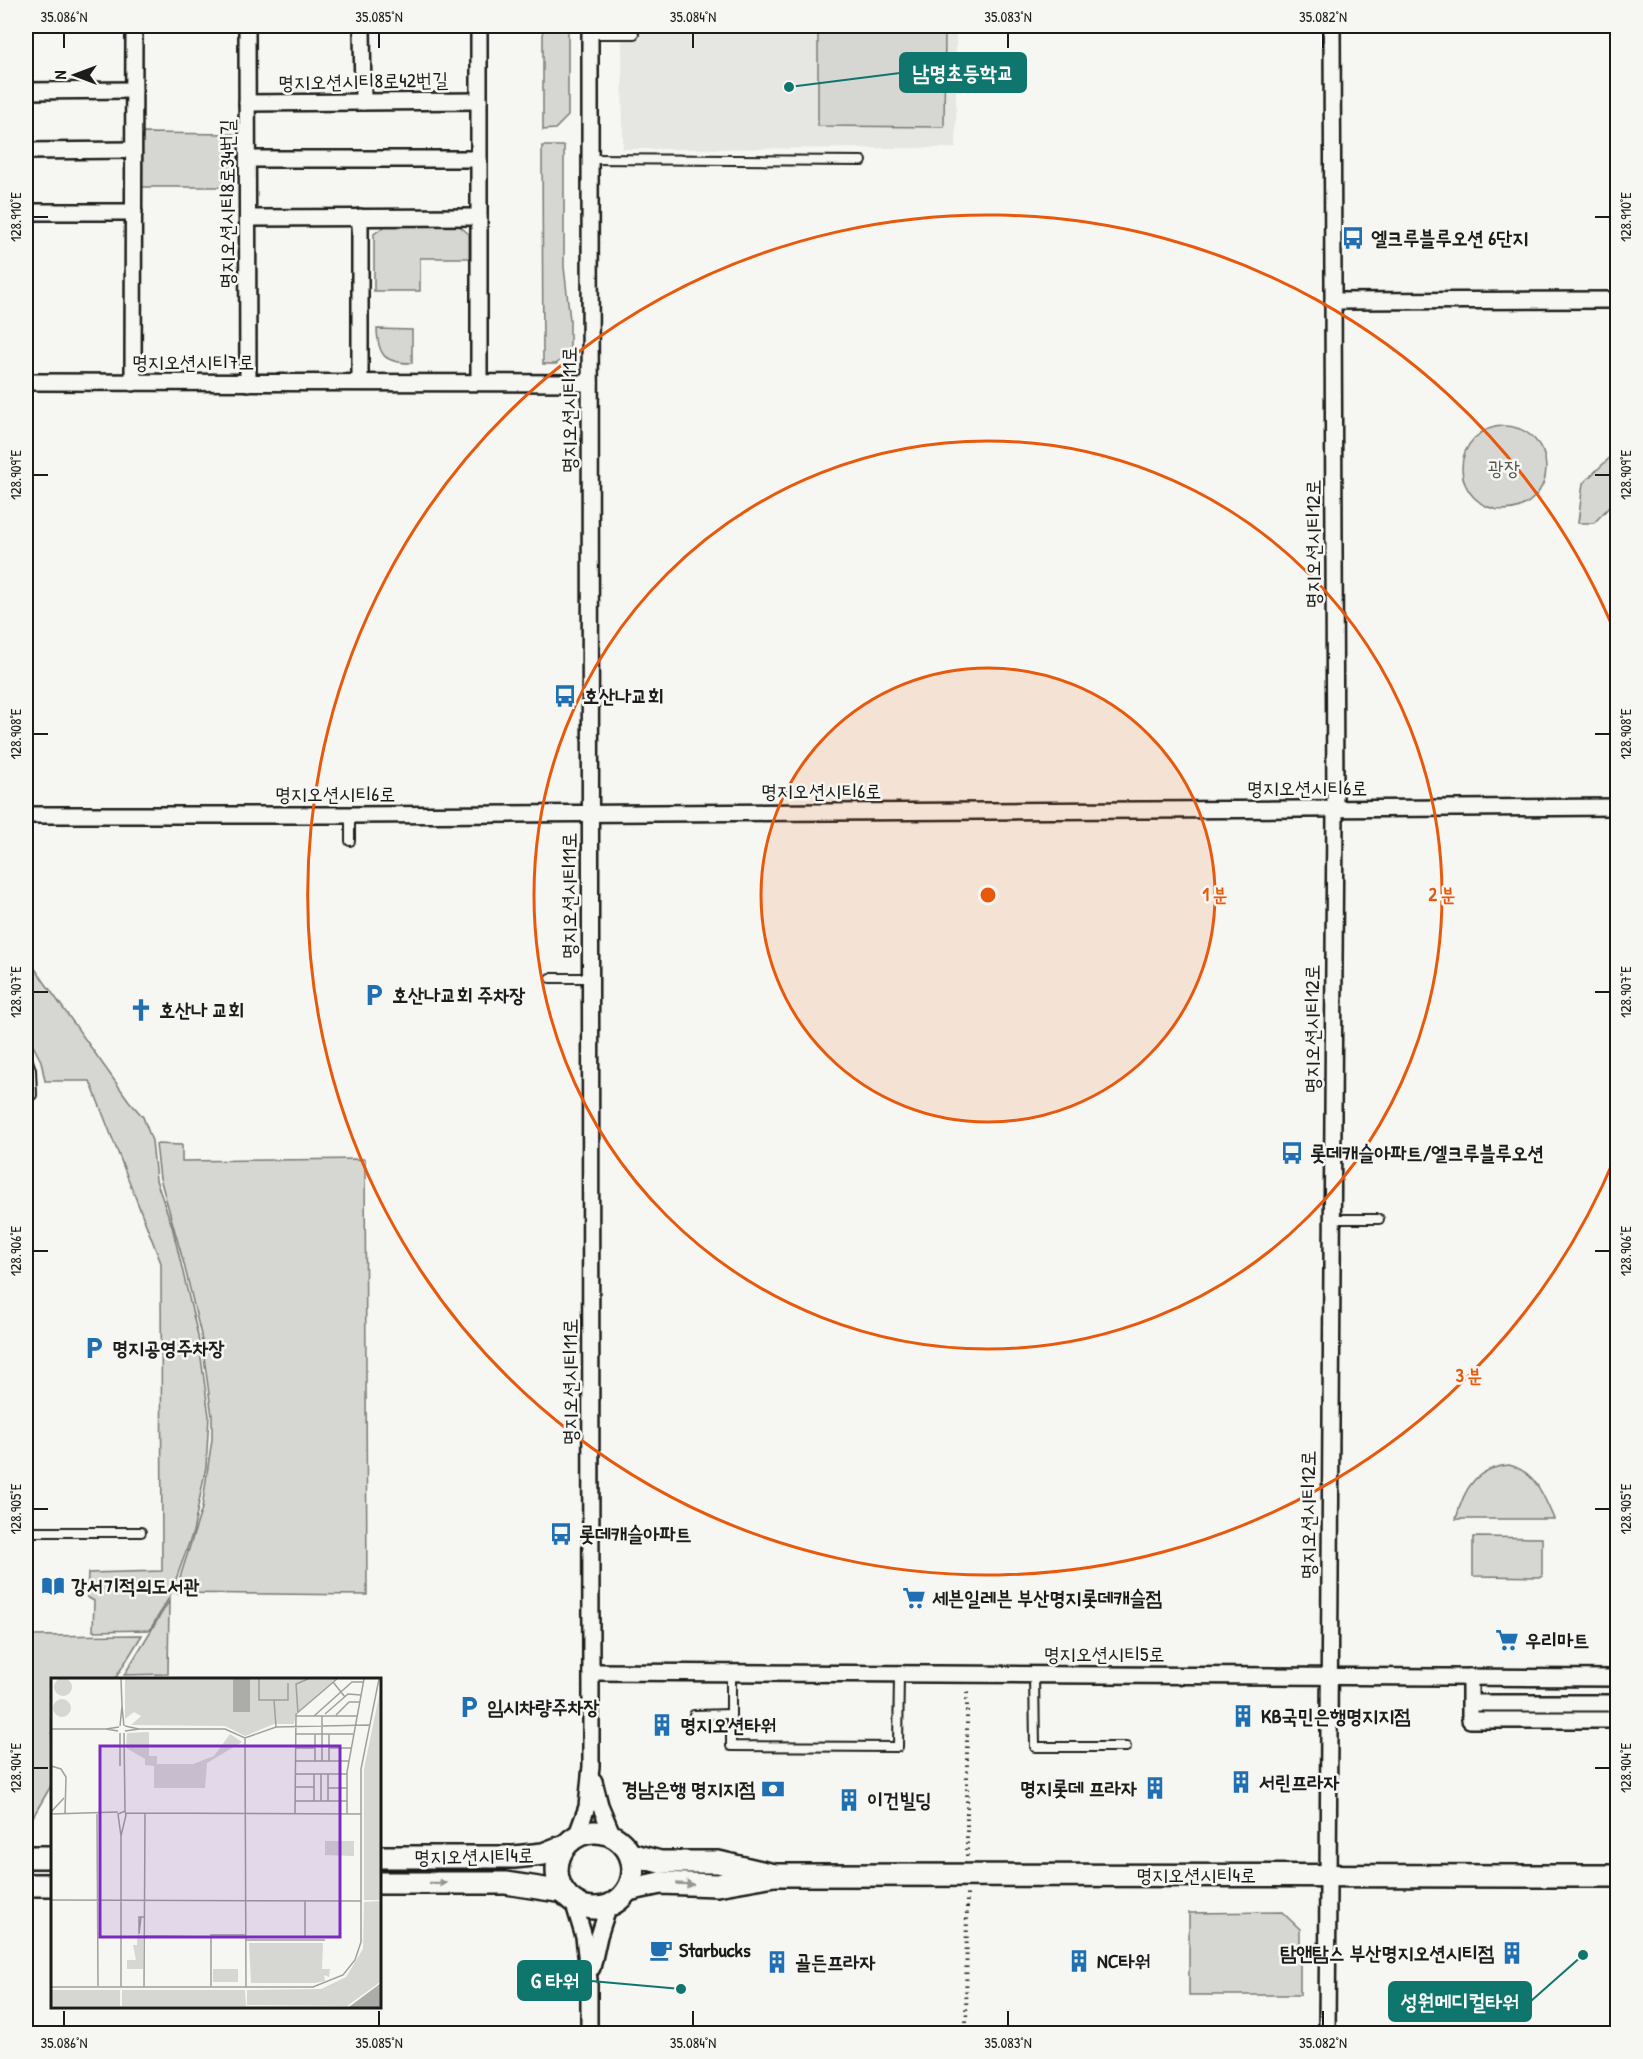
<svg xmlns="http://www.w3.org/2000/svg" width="1643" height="2059" viewBox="0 0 1643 2059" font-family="'Patrick Hand','Poor Story',sans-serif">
  <rect width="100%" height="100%" fill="#f6f6f2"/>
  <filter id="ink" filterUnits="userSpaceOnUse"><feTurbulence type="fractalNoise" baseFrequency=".0167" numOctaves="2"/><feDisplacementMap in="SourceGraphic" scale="12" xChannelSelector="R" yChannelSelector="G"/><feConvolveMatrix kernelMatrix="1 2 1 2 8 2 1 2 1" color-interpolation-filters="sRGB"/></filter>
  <g filter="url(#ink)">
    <path fill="#e6e6e2" d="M622,26H956V148L623,149Z"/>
    <g fill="#d6d6d2" stroke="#797977" stroke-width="1.5">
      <path d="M543,26H568V116L555,129L543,130Z"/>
      <path d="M818,26H945L944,127L818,126Z"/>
      <path d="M140,133L234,134V187H140Z"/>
      <path d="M542,146H564V267L570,320V352L556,364H543Z"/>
      <path d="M456,223L469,234V258H420V291H374V234L388,224Z"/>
      <path d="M377,329L412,330V363C385,363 378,356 377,329Z"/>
      <circle cx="1504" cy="468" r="42"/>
      <path d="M1617,451V505L1613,503L1594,523H1578L1583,483Z"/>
      <path d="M26,956L129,1101L143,1117L152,1141L156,1180L172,1226L198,1336L209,1416L206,1467L193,1532L170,1596L150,1630L93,1631L94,1601L87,1597L88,1573L162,1571L161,1263L90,1081H45L41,1061L26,1032Z"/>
      <path d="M156,1144L182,1145V1161L365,1159L367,1595L175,1593L202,1508L212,1439V1416L201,1335L184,1264L160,1178Z"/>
      <path d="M1509,1465C1535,1471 1544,1496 1554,1519H1456C1464,1488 1476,1468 1509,1465Z"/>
      <path d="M1473,1537L1542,1538V1577L1473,1576Z"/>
      <path d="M169,1601L168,1674L124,1675Z"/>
      <path d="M142,1635L115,1679L52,1680V1784L26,1829V1636Z"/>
      <path d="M1282,1912L1300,1929V1995H1189V1913Z"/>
    </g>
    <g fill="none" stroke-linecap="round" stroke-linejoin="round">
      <g stroke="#1c1c1c" stroke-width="12">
        <g id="service">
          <path d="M590,34H634"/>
          <path d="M590,159L862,161"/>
          <path d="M350,815V841"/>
          <path d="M550,978H591"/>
          <path d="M26,1055L31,1070L32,1095"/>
          <path d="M1331,1219H1379"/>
          <path d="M26,1532H141"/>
          <path d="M731,1673V1746L898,1747L899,1674"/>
          <path d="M1034,1674L1035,1747H1126"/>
          <path d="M694,1715L731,1714"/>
        </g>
      </g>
      <g stroke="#1c1c1c" stroke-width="20">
        <g id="minor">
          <path d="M247,26L248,383"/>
          <path d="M362,26L363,102"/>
          <path d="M479,26V382"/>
          <path d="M26,91L134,90"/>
          <path d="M247,103L479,101"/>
          <path d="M26,151L133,150"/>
          <path d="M248,159H479"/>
          <path d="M26,212H134"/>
          <path d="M248,218L479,217"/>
          <path d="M1333,301L1618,300"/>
          <path d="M26,382L590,383"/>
          <path d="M360,382V217"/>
          <path d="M133,383L134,26"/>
          <path d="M26,815H350L1618,807"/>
          <path d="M591,1672L1618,1678"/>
          <path d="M1470,1677V1720H1616V1703H1470"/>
          <path d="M594,1781L600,1805L613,1836"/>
          <path d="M576,1837L587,1807L591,1766L590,26"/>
          <path d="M573,1901L584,1937L589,1980V2034"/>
          <path d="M592,1968L599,1936L609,1905"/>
          <path d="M1327,2034L1335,808L1332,26"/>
        </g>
      </g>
      <g stroke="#1c1c1c" stroke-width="26">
        <g id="secondary">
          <circle cx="595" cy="1870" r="38"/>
          <path d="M26,1857H52"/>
          <path d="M380,1857H514L543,1854L566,1845"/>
          <path d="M774,1875L1618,1876"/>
          <path d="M380,1883H506L564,1892"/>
          <path d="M26,1885H52"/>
          <path d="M628,1890L660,1883L717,1885L774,1875L718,1862H660L630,1854"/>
        </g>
      </g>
      <g stroke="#1c1c1c" stroke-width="4" stroke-dasharray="1.5 4.5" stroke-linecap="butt">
        <path d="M967,1856V1690"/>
        <path d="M966,2034L967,1894"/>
      </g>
      <use href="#service" stroke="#f6f6f2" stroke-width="8"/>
      <use href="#minor" stroke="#f6f6f2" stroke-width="15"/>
      <use href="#secondary" stroke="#f6f6f2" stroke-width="21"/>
    </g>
    <defs><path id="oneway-solid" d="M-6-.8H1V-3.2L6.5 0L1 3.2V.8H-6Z" transform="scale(1.5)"/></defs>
    <g fill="#949492">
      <use href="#oneway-solid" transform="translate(438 1883)"/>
      <use href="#oneway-solid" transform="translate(685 1884) rotate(3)"/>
    </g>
  </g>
  <path fill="none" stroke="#1c1c1c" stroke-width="2" d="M64,33V48M379,33V48M693,33V48M1008,33V48M1323,33V48M33,217H48M1595,217H1610M33,475H48M1595,475H1610M33,734H48M1595,734H1610M33,992H48M1595,992H1610M33,1251H48M1595,1251H1610M33,1509H48M1595,1509H1610M33,1768H48M1595,1768H1610M64,2011V2026M379,2011V2026M693,2011V2026M1008,2011V2026M1323,2011V2026"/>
  <circle cx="988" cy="895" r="227" fill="#e8590c" fill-opacity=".12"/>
  <g fill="none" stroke="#e8590c" stroke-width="3">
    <circle cx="988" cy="895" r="227"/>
    <circle cx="988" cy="895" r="454"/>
    <path d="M1616 1155A680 680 0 1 1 1616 635"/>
  </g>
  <defs>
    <g id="bus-bare" transform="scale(1.8)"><path d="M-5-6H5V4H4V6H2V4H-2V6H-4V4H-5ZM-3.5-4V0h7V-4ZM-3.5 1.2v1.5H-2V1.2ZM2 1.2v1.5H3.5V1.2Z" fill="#1f6fb2" stroke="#f6f6f2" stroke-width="2.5" paint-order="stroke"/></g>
    <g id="parking-bare" transform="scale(1.8)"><path d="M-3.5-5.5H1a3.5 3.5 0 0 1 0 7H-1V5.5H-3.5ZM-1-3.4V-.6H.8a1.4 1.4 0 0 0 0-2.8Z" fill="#1f6fb2" stroke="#f6f6f2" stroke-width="2.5" paint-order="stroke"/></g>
    <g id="church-bare" transform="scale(1.8)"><path d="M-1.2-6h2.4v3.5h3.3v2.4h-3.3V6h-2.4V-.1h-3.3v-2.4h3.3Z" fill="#1f6fb2" stroke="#f6f6f2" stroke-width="2.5" paint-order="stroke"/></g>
    <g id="library-bare" transform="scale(1.8)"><path d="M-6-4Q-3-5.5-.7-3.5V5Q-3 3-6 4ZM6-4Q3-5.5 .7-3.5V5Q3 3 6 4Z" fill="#1f6fb2" stroke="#f6f6f2" stroke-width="2.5" paint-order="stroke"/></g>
    <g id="supermarket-bare" transform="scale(1.8)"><path d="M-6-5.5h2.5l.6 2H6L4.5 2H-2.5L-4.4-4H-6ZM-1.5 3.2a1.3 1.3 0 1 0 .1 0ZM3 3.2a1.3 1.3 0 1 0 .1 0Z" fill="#1f6fb2" stroke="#f6f6f2" stroke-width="2.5" paint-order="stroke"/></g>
    <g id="building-bare" transform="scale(1.8)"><path d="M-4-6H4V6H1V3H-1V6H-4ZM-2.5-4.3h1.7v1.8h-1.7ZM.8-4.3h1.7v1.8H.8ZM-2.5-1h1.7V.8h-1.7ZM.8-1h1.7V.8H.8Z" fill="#1f6fb2" stroke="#f6f6f2" stroke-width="2.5" paint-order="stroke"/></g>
    <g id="bank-bare" transform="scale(1.8)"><path d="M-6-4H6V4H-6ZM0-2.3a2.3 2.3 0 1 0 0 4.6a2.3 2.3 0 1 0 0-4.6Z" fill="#1f6fb2" stroke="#f6f6f2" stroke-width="2.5" paint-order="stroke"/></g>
    <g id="cafe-bare" transform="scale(1.8)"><path d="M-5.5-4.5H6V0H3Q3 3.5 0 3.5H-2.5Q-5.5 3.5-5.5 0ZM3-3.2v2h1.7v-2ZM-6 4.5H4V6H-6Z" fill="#1f6fb2" stroke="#f6f6f2" stroke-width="2.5" paint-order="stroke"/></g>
  </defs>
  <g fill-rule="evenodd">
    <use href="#bus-bare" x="1353" y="238"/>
    <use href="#bus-bare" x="565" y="696"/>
    <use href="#parking-bare" x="374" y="995"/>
    <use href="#church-bare" x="141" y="1010"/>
    <use href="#bus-bare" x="1292" y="1153"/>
    <use href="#parking-bare" x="94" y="1348"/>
    <use href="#bus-bare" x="561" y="1534"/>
    <use href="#library-bare" x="53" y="1586"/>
    <use href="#supermarket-bare" x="914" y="1598"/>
    <use href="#supermarket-bare" x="1507" y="1640"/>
    <use href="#parking-bare" x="469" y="1707"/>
    <use href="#building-bare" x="1243" y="1716"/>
    <use href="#building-bare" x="662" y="1725"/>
    <use href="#building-bare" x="1241" y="1782"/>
    <use href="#building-bare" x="1155" y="1788"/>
    <use href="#bank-bare" x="773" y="1789"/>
    <use href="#building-bare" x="849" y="1800"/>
    <use href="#cafe-bare" x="661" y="1950"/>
    <use href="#building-bare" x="1512" y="1953"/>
    <use href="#building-bare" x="1079" y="1961"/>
    <use href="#building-bare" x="777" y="1962"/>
  </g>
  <g text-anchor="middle" stroke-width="5" stroke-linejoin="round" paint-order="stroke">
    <g font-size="20" fill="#1c1c1c" stroke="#f6f6f2">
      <text transform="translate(363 81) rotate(-1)" y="7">명지오션시티8로42번길</text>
      <text transform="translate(227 204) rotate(-90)" y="7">명지오션시티8로34번길</text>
      <text x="193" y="369">명지오션시티7로</text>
      <text transform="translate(569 410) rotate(-90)" y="7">명지오션시티11로</text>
      <text transform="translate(1313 544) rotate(-90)" y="7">명지오션시티12로</text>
      <text x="1307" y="795">명지오션시티6로</text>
      <text x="821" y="798">명지오션시티6로</text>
      <text x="335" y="801">명지오션시티6로</text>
      <text transform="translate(569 896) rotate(-90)" y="7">명지오션시티11로</text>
      <text transform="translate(1312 1029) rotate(-90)" y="7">명지오션시티12로</text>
      <text transform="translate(570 1382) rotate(-90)" y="7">명지오션시티11로</text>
      <text transform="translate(1308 1515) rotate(-90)" y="7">명지오션시티12로</text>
      <text x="1104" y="1661">명지오션시티5로</text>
      <text transform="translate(474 1856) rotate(-1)" y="7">명지오션시티4로</text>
      <text x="1196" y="1882">명지오션시티4로</text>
    </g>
    <g font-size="20" font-weight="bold" fill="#1c1c1c" stroke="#f6f6f2" text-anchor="start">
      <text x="1371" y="245">엘크루블루오션 6단지</text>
      <text x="583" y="703">호산나교회</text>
      <text x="392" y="1002">호산나교회 주차장</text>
      <text x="159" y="1017">호산나 교회</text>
      <text x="1310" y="1160">롯데캐슬아파트/엘크루블루오션</text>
      <text x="112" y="1355">명지공영주차장</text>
      <text x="579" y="1541">롯데캐슬아파트</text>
      <text x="71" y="1593">강서기적의도서관</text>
      <text x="932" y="1605">세븐일레븐 부산명지롯데캐슬점</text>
      <text x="1525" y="1647">우리마트</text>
      <text x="487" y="1714">임시차량주차장</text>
      <text x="1261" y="1723">KB국민은행명지지점</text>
      <text x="680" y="1732">명지오션타워</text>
      <text x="1259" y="1789">서린프라자</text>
      <text x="1137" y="1795" text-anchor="end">명지롯데 프라자</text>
      <text x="755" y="1796" text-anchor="end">경남은행 명지지점</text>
      <text x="867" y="1807">이건빌딩</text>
      <text x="679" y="1957">Starbucks</text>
      <text x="1494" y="1960" text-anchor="end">탐앤탐스 부산명지오션시티점</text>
      <text x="1097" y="1968">NC타워</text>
      <text x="795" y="1969">골든프라자</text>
    </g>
    <g font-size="20" fill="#545453" stroke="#f6f6f2">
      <text x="1504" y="475">광장</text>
    </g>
  </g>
  <g transform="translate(51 1678)">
    <rect width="330" height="330" fill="#f6f6f2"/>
    <path d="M3 9a9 9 0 1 1 18 0a9 9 0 1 1-18 0ZM74,1H286L245,36L243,46H223L194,58L174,48L80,47L90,38L83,34L74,41ZM330,8L329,222H313V91ZM2 30a9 9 0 1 1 18 0a9 9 0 1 1-18 0ZM98,54V78H106V86H142L163,78L179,56L191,64L156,85L154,110H103V88L94,87V81L75,70L76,55ZM274,163H303V178L274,177ZM329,223V304L296,328L196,327V312L270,311L295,299L312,271L313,224ZM86,257H92V291H76V282H85L82,267H86ZM198,265H272L271,291H279L278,299L273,297L274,303L264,305H200ZM162,291H187V304H162ZM0,312H69V328H0ZM71,312H194L195,328H71Z" fill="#d6d6d2"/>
    <path d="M182,1H199V34H182ZM330,305V329H298Z" fill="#acaca9"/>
    <path fill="none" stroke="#9f9f9c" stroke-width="1.5" d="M70,1L71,28M208,1V22H237V5M282,4L294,19M223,22L225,49M247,35L245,6L257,1M274,36L297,16L310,17M285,37L298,24H309M245,38H306M263,38L301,4H313M69,48L71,28L73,48M74,48L88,51L74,53M0,51H55M88,51H174L194,60L225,49L318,47M67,53L55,51L68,49M69,55V88M73,55L74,133M244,56H302M271,56V83M271,56V38M278,56V83M194,60L195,309M245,70H264M278,70H300M244,83H298M264,83V56M0,88L10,91L15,99L14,136M244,96H296M263,96V123M277,96V123M244,109H263M277,110H296M244,123H296M270,123V96M74,133L75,137L70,158L67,136ZM0,134L13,120M75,135L310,136M0,136L67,134M46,136L47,308M244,136L245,36L286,1M296,136V94L313,1M0,222L310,223M254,223V259M90,239L88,256V239H93M93,258L160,259M195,262H274M160,308V257H195M0,309H262L292,297L304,282L310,264V91L328,1M70,309V158M93,309L94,136"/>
    <path fill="#7b2cbf" fill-opacity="0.15" stroke="#7b2cbf" stroke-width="3" d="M49,68H289V259H49Z"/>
    <rect width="330" height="330" fill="none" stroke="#1c1c1c" stroke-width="3"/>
  </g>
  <circle cx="988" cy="895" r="9" fill="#e8590c" stroke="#f6f6f2" stroke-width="3"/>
  <g font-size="18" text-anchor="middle" font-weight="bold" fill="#e8590c" stroke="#f6f6f2" stroke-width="5" stroke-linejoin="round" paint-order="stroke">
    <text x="1215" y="901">1 분</text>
    <text x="1442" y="901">2 분</text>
    <text x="1469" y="1382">3 분</text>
  </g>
  <path fill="none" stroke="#0f766e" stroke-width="2" d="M789 87L900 73M681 1989L591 1981M1583 1955L1531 2001"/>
  <g fill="#0f766e" stroke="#f6f6f2" stroke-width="2">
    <circle cx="789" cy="87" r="6"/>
    <circle cx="681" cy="1989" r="6"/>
    <circle cx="1583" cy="1955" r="6"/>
  </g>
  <g fill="#0f766e" stroke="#0f766e" stroke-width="2">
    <rect x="900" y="53" width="126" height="39" rx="6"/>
    <rect x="518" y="1961" width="73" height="39" rx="6"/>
    <rect x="1389" y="1982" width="142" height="39" rx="6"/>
  </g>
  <g font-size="21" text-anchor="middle" font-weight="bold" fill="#fff">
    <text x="963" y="80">남명초등학교</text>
    <text x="555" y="1988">G 타워</text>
    <text x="1460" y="2009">성원메디컬타워</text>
  </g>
  <rect width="1643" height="2059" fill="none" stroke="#f6f6f2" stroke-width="66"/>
  <g transform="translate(75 75) rotate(270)" stroke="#f6f6f2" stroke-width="4.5" paint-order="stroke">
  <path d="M0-4.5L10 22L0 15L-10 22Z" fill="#1c1c1c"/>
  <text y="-9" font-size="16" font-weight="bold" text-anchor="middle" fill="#1c1c1c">N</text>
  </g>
  <rect x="33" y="33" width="1577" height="1993" fill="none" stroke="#1c1c1c" stroke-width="2"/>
  <g font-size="15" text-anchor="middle" fill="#1c1c1c">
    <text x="64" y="22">35.086°N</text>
    <text x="379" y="22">35.085°N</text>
    <text x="693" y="22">35.084°N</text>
    <text x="1008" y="22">35.083°N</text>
    <text x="1323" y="22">35.082°N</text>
    <text transform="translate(1626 217) rotate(-90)" y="5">128.910°E</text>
    <text transform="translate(16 217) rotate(-90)" y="5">128.910°E</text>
    <text transform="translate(1626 475) rotate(-90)" y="5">128.909°E</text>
    <text transform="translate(16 475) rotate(-90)" y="5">128.909°E</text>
    <text transform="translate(1626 734) rotate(-90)" y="5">128.908°E</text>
    <text transform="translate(16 734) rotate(-90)" y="5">128.908°E</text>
    <text transform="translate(1626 992) rotate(-90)" y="5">128.907°E</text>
    <text transform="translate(16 992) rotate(-90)" y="5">128.907°E</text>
    <text transform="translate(1626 1251) rotate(-90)" y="5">128.906°E</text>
    <text transform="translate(16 1251) rotate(-90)" y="5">128.906°E</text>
    <text transform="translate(1626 1509) rotate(-90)" y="5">128.905°E</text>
    <text transform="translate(16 1509) rotate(-90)" y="5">128.905°E</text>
    <text transform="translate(1626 1768) rotate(-90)" y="5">128.904°E</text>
    <text transform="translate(16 1768) rotate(-90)" y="5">128.904°E</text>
    <text x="64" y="2048">35.086°N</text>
    <text x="379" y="2048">35.085°N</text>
    <text x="693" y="2048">35.084°N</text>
    <text x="1008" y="2048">35.083°N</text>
    <text x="1323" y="2048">35.082°N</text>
  </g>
</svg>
